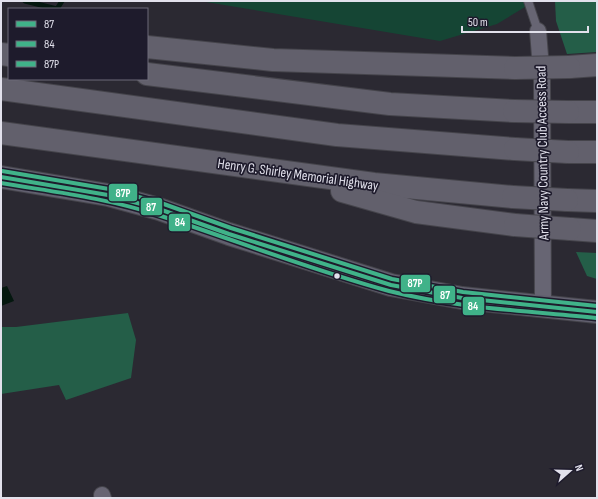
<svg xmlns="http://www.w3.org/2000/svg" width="598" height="499" viewBox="0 0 598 499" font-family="'Sofia Sans Condensed',sans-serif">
  <rect width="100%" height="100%" fill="#2b2932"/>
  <path fill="#154534" d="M200,1H535L497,24L440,41Z"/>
  <g fill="#245e48">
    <path d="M555,1H597V52L567,54L556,21Z"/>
    <path d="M576,252L597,253V279L587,276Z"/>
    <path d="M128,313L136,340L131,378L66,400L59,385L1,394V327H16Z"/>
  </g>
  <path fill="#04170f" d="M7,286L14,301L1,306V288Z"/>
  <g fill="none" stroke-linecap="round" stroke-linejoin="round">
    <path stroke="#04170f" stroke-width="5" d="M25,1L57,9L62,1"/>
    <g stroke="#45444b" stroke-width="10">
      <path id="lane" d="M528,1L538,31"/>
    </g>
    <g stroke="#45444b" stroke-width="18">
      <g id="street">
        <path d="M538,31L542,81L543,307"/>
        <path d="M102,495L103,498"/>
      </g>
    </g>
    <g stroke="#45444b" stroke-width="24">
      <path id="secondary" d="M1,177L108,195L159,209L229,234L391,285L462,298L597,312"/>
    </g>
    <g stroke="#45444b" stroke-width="24">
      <g id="highway">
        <path d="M147,47L273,60L515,68"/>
        <path d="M1,54L9,55"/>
        <path d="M569,67L597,65"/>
        <path d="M147,74L390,104L514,111"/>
        <path d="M1,89L337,135L515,149"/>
        <path d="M568,112H597"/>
        <path d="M1,133L374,184L513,197"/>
        <path d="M568,152H597"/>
        <path d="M342,191L416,212L515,225"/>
        <path d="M567,200L597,201"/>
        <path d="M570,229L597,231"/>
      </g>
    </g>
    <use href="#lane" stroke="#676573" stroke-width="8"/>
    <use href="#street" stroke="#676573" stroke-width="16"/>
    <use href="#secondary" stroke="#615f6e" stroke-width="22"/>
    <use href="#highway" stroke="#62606c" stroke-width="22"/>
    <g stroke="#45444b" stroke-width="24" stroke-linecap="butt">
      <g id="highway-bridge">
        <path d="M515,68L569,67"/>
        <path d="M514,111L568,112"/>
        <path d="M515,149L568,152"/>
        <path d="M513,197L567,200"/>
        <path d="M515,225L570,229"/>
      </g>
    </g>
    <use href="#highway-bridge" stroke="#62606c" stroke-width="22"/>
    <g stroke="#1e1b2c" stroke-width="7">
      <path id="bus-1" d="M1,177L108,195L159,209L229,234L391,285L462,298L597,312"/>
    </g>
    <g stroke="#1e1b2c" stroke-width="7">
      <path id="bus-2" d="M1,183C54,192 107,198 158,215C235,240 311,270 389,291C456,308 528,311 596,318"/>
    </g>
    <g stroke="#1e1b2c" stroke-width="7">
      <path id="bus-3" d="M2,171L109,189L161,203L231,228L392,279L463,292L597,306"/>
    </g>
    <use href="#bus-1" stroke="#40b289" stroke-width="4"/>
    <use href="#bus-2" stroke="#40b289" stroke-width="4"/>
    <use href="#bus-3" stroke="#40b289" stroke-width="4"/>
  </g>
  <circle fill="#e2e1ec" stroke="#1e1b2c" stroke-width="1.5" cx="337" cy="276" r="3.5"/>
  <g text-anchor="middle" stroke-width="3.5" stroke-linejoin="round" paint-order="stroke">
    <g font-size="14" fill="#e2e1ec" stroke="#1e1b2c">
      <text transform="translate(542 153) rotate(-91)" y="5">Army Navy Country Club Access Road</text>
      <text transform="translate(298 174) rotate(8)" y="5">Henry G. Shirley Memorial Highway</text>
    </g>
  </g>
  <g stroke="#1e1b2c" stroke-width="1.5">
    <rect x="108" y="183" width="30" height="19" rx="4" fill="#40b289"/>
    <rect x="140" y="197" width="23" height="19" rx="4" fill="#40b289"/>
    <rect x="168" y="213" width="23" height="19" rx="4" fill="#40b289"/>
    <rect x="400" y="274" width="31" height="19" rx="4" fill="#40b289"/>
    <rect x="433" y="285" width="23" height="19" rx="4" fill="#40b289"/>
    <rect x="462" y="296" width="23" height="20" rx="4" fill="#40b289"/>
  </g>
  <g font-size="11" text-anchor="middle" font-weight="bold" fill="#fff">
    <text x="123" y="197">87P</text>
    <text x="151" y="211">87</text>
    <text x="180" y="226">84</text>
    <text x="415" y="287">87P</text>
    <text x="445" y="299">87</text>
    <text x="473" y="310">84</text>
  </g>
  <rect width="598" height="499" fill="none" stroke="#e2e1ec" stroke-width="4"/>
  <rect x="8" y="8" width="140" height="72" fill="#1e1b2c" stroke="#6c6a79"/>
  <rect x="16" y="21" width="20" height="6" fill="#40b289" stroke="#6c6a79"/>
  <text x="44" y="28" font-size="12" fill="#e2e1ec">87</text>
  <rect x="16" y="41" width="20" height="6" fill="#40b289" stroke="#6c6a79"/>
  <text x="44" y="48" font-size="12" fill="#e2e1ec">84</text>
  <rect x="16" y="61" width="20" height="6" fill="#40b289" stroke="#6c6a79"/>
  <text x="44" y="68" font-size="12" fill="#e2e1ec">87P</text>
  <g transform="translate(570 471) rotate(70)" stroke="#1e1b2c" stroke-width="3" paint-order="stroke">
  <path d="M0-3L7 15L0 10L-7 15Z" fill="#e2e1ec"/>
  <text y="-6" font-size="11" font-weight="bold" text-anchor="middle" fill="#e2e1ec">N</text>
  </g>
  <path d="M462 26v6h126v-6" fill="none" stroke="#e2e1ec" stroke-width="2"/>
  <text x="468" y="26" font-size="12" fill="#e2e1ec" stroke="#1e1b2c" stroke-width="3" paint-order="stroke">50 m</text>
</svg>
